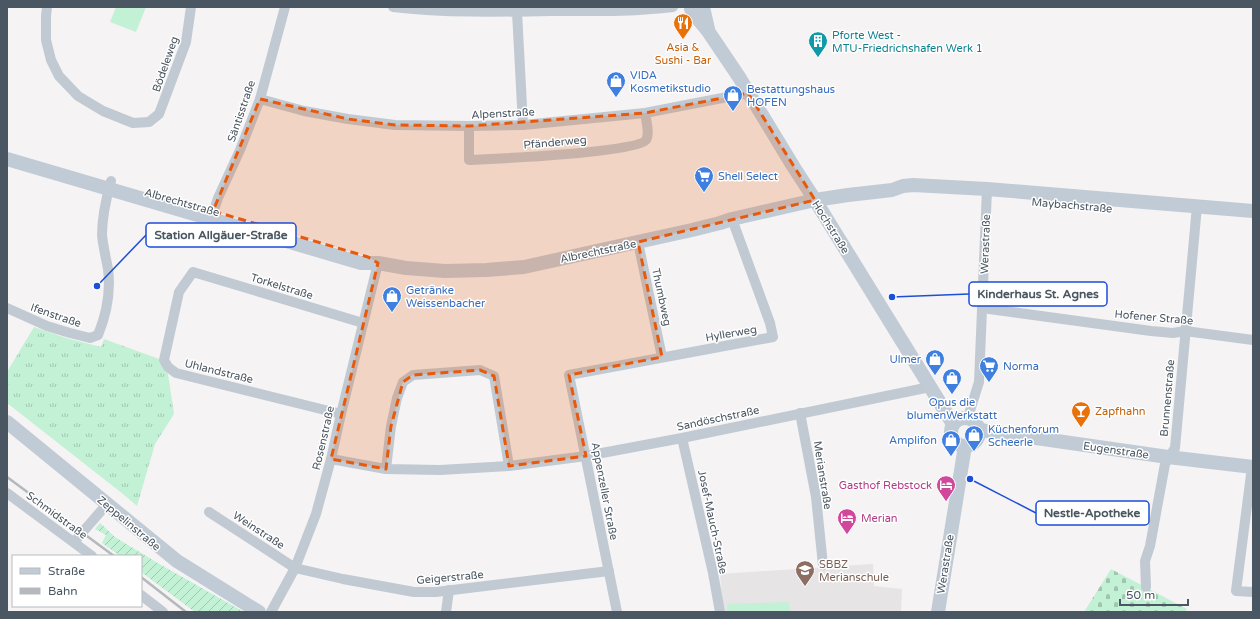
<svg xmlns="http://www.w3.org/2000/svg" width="1260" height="619" viewBox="0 0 1260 619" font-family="'Varela Round',sans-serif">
  <defs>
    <pattern id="grass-tufts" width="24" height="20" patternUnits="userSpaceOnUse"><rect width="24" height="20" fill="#c3f1d5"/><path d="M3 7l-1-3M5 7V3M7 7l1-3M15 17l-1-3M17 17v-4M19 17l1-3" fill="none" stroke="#a0c6b0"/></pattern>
    <pattern id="cemetery-stones" width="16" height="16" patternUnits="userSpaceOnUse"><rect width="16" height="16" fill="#c3f1d5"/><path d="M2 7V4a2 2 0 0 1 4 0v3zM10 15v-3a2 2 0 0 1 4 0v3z" fill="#a0c6b0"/></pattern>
    <pattern id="garden-furrows" width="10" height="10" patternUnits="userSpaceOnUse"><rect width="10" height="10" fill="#c3f1d5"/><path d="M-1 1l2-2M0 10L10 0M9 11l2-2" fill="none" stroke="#a0c6b0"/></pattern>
  </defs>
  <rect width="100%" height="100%" fill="#f5f3f3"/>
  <path fill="#e6e4e5" d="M873,564L874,586L902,589L901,612H723L720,574Z"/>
  <path fill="url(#grass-tufts)" d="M34,327L66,338L101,347L104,339L162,360L163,366L168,374L174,414L155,444L137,506L123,494L7,403V372Z"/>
  <path fill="url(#cemetery-stones)" d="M1111,569L1187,609L1185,612H1084Z"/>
  <g fill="#c3f1d5">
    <path d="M116,7H146L136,32L110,22Z"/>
    <path d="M789,602L790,612H727V604Z"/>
  </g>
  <path fill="url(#garden-furrows)" d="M100,523L115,537L156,562L244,612H195L141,572V556H120L102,543L106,535L95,529Z"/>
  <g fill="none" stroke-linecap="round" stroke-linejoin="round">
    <g stroke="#c1cad2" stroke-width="10">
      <path d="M47,7L46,16V40L51,60L59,76L78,96L103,111L133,123L149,122L159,114L186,42L191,7"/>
      <path d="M393,7C445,13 499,12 551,11C592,11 633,12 673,7"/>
      <path d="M517,12L523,125"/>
      <path d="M260,99L304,111L348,119L395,125L469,126L523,125L645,113L748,93"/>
      <path d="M469,126V160C492,159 637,153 646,140C650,134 646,120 645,113"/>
      <path d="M211,219L218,198L240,150L260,99L285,7"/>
      <path d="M638,242L662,357"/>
      <path d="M7,308L47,326L70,333L90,338L98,335C107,313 111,292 108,269C106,258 103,246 102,235C102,216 106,199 111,181"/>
      <path d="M982,308L1151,331L1173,333L1185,331L1253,340"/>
      <path d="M800,413L816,497L823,565"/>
      <path d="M341,414L176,373L168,367L164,360L179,292L193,272L363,323"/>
      <path d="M968,417L979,382L987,189"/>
      <path d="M682,438L713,573L720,612"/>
      <path d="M331,459L386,469L440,470L509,466L586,456L682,438L930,387"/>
      <path d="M1252,467L1236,591L1253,592"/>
      <path d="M386,469L391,426L397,398L403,382L413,375L480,370L494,376L509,466"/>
      <path d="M7,493L92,556"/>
      <path d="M209,512L295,568L343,579L414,592H436L609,571"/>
      <path d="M74,542L107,504"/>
      <path d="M1146,587L1145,561L1150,546L1165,464L1175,448L1197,206"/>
      <path d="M141,595L163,612"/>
      <path d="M271,612L295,568L316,514L331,459L341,414L378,263"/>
      <path d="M446,612L449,590"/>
      <path d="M617,612L569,375L773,337L770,323L732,219"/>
    </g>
    <g stroke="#c1cbd6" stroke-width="14">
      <path d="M703,7L708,29"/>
      <path d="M691,9L698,19L708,31L739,77L793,166L815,200L953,424"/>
      <path d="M7,159L361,263H378L406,268L445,271L486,270L524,267L692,230L720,223L732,219L815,200L848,195L892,190L903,186L913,185L987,189L1253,211"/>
      <circle cx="965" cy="432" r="14"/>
      <path d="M7,422L177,561L259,612"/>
      <path d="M980,430L1168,457L1253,467"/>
      <path d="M938,612L965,446"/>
    </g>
    <g stroke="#b5b8bd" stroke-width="2.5">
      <path d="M7,477L114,556"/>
      <path d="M141,577L186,612"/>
    </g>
  </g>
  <path fill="#e8590c" fill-opacity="0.2" stroke="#e8590c" stroke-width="3" stroke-dasharray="8 5" stroke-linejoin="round" d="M748,93L815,200L638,242L662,357L569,375L586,456L509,466L494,376L480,370L413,375L403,382L391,426L386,469L331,459L378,263L368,257L213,211L260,99L348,119L395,125L469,126L645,113Z"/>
  <defs>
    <g id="restaurant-pin" transform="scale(1)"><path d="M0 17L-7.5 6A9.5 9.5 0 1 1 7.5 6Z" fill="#e8710a" stroke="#fff"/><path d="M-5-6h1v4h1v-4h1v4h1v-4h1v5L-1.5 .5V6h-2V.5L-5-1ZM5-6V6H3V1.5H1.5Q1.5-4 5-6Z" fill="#fff"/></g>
    <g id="building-pin" transform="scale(1)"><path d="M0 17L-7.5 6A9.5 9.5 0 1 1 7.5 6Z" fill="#0f9aa8" stroke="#fff"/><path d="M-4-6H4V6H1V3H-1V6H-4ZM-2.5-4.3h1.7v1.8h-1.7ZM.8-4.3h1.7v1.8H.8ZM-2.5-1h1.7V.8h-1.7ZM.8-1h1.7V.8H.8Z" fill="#fff"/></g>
    <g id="shop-pin" transform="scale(1)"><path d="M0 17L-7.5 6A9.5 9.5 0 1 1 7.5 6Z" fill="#3f7fe0" stroke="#fff"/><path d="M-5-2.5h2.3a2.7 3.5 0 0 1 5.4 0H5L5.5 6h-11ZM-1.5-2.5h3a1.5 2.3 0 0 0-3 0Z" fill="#fff"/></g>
    <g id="supermarket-pin" transform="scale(1)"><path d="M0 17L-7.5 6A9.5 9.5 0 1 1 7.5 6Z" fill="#3f7fe0" stroke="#fff"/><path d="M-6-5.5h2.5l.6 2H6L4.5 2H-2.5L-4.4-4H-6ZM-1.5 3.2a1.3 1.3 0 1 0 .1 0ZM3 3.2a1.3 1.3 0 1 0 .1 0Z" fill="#fff"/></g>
    <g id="bar-pin" transform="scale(1)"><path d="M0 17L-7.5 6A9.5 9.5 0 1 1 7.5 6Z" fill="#e8710a" stroke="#fff"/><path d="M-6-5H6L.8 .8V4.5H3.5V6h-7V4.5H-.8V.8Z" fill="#fff"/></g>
    <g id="hotel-pin" transform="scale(1)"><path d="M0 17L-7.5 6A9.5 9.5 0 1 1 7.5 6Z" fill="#d1479c" stroke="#fff"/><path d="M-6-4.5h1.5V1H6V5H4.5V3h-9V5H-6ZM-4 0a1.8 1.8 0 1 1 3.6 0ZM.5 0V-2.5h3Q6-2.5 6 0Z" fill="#fff"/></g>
    <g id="school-pin" transform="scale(1)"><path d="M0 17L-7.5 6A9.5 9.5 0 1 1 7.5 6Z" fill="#8d6e63" stroke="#fff"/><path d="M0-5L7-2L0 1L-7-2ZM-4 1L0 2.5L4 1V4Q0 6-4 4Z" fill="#fff"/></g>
  </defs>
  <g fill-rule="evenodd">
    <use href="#restaurant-pin" x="683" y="23"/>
    <use href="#building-pin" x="818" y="41"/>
    <use href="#shop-pin" x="616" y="81"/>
    <use href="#shop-pin" x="733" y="95"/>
    <use href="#supermarket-pin" x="704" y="176"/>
    <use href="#shop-pin" x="392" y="296"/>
    <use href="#shop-pin" x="935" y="359"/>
    <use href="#supermarket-pin" x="989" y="366"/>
    <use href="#shop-pin" x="952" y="378"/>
    <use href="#bar-pin" x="1081" y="411"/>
    <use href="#shop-pin" x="974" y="435"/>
    <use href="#shop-pin" x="951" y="440"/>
    <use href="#hotel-pin" x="946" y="485"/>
    <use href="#hotel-pin" x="847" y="518"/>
    <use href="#school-pin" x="805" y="570"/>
  </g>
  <g text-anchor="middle" stroke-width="3" stroke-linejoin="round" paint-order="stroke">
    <g font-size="11" fill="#0d838f" stroke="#fff" text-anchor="start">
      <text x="832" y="39">Pforte West -<tspan x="832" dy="13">MTU-Friedrichshafen Werk 1</tspan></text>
    </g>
    <g font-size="11" fill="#c56008" stroke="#fff">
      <text x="683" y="51">Asia &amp;<tspan x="683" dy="13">Sushi - Bar</tspan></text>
      <text x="1095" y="415" text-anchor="start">Zapfhahn</text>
    </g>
    <g font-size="11" fill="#4a5661" stroke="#fff">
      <text transform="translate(165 64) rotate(-71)" y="4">Bödeleweg</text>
      <text transform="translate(241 111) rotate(-71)" y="4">Säntisstraße</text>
      <text transform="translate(503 113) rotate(-3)" y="4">Alpenstraße</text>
      <text transform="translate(555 142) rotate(-5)" y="4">Pfänderweg</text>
      <text transform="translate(182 202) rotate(16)" y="4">Albrechtstraße</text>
      <text transform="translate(1072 205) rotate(5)" y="4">Maybachstraße</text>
      <text transform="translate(831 227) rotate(58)" y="4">Hochstraße</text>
      <text transform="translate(985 244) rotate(-88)" y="4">Werastraße</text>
      <text transform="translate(598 251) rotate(-12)" y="4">Albrechtstraße</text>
      <text transform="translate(282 286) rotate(17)" y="4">Torkelstraße</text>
      <text transform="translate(662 297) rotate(78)" y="4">Thumbweg</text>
      <text transform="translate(56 315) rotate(19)" y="4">Ifenstraße</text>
      <text transform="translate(1154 317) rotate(5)" y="4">Hofener Straße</text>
      <text transform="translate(731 333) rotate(-10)" y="4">Hyllerweg</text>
      <text transform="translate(219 371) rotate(14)" y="4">Uhlandstraße</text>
      <text transform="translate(1167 398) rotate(-85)" y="4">Brunnenstraße</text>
      <text transform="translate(718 418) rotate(-12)" y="4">Sandöschstraße</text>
      <text transform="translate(323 438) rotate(-77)" y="4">Rosenstraße</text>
      <text transform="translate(1116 450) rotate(8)" y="4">Eugenstraße</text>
      <text transform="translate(823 475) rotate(81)" y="4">Merianstraße</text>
      <text transform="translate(605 491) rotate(79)" y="4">Appenzeller Straße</text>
      <text transform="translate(57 515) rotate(36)" y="4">Schmidstraße</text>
      <text transform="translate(713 522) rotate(78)" y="4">Josef-Mauch-Straße</text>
      <text transform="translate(129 523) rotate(40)" y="4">Zeppelinstraße</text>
      <text transform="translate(259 530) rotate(33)" y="4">Weinstraße</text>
      <text transform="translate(945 564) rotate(-81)" y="4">Werastraße</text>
      <text transform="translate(450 577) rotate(-5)" y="4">Geigerstraße</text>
    </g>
    <g font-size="11" fill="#366cbe" stroke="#fff" text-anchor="start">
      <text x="630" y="79">VIDA<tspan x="630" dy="13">Kosmetikstudio</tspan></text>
      <text x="747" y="93">Bestattungshaus<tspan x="747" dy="13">HOFEN</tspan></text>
      <text x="718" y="180">Shell Select</text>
      <text x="406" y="294">Getränke<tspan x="406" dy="13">Weissenbacher</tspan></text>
      <text x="921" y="363" text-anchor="end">Ulmer</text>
      <text x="1003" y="370">Norma</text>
      <text x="952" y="406" text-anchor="middle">Opus die<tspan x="952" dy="13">blumenWerkstatt</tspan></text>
      <text x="988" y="433">Küchenforum<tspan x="988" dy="13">Scheerle</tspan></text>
      <text x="937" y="444" text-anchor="end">Amplifon</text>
    </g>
    <g font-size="11" fill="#b23c85" stroke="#fff" text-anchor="end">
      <text x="932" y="489">Gasthof Rebstock</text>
      <text x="861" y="522" text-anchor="start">Merian</text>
    </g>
    <g font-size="11" fill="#785e54" stroke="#fff" text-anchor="start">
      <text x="819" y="568">SBBZ<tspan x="819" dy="13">Merianschule</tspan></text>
    </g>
  </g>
  <path fill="none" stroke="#1d4ed8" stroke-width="1.5" d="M97 286L146 235M892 297L969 294M970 479L1036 513"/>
  <g fill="#1d4ed8" stroke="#fff" stroke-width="1.5">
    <circle cx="97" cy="286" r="4"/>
    <circle cx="892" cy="297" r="4"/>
    <circle cx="970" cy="479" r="4"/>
  </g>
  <g fill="#fff" stroke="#1d4ed8" stroke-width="1.5">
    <rect x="146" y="223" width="150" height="24" rx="4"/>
    <rect x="969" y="282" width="138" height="24" rx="4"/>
    <rect x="1036" y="501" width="113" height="24" rx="4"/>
  </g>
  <g font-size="12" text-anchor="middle" font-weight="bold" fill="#4a5661">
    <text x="221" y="239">Station Allgäuer-Straße</text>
    <text x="1038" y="298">Kinderhaus St. Agnes</text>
    <text x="1092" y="517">Nestle-Apotheke</text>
  </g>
  <rect width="1260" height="619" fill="none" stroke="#4a5661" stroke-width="16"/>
  <rect x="12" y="555" width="130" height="52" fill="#ffffff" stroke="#b7bbc0"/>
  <rect x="20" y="568" width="20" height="6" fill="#c1cbd6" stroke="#b7bbc0"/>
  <text x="48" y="575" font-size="12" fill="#4a5661">Straße</text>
  <rect x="20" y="588" width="20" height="6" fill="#b5b8bd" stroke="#b7bbc0"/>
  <text x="48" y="595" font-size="12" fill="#4a5661">Bahn</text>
  <path d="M1120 599v6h68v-6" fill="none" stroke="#4a5661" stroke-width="2"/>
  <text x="1126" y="599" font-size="12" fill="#4a5661" stroke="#ffffff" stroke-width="3" paint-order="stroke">50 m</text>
</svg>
